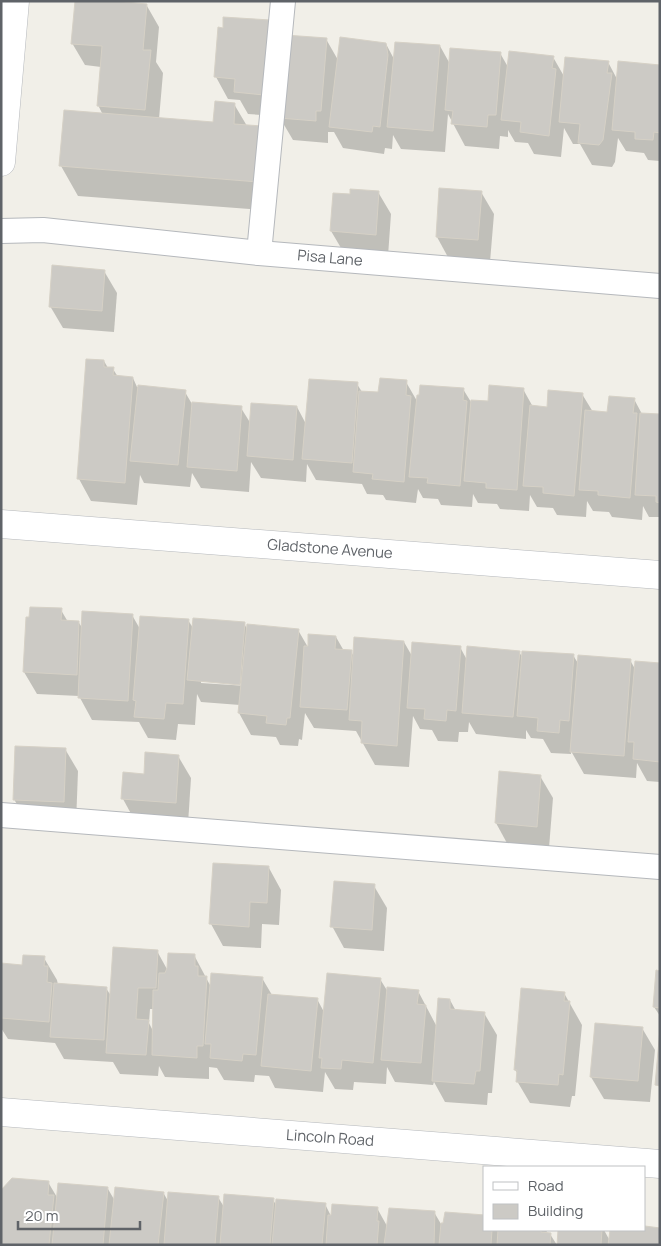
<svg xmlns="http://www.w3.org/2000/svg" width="661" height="1246" viewBox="0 0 661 1246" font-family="Manrope,sans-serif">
  <rect width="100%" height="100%" fill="#f1efe8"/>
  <g fill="#0003" fill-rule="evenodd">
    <path d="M147,6L159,27L156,62L163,73L159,119L214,124L234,104L247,126L274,211L78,196L61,166L103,115L98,105L101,67L85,65L72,43Z"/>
    <path d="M219,29L276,116L248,114L240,100L228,99L216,77Z"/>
    <path d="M326,39L338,60L386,44L394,59L440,46L450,64L500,53L508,67L553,57L565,78L608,62L617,79L660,66V161L648,160L644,153L626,151L618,138L615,162L612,167L592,165L580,144H573L564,128L561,157L534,154L528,143L515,142L508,130V137L500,136L499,149L465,146L448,114L445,152L401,149L393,135L392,149L385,148L384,154L343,148L334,132H328V143L293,140L280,118Z"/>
    <path d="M378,192L391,214L388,256L344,253L331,231L334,194L351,196Z"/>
    <path d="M481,192L494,214L490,262L449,259L437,237Z"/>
    <path d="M104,271L117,293L114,332L63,328L50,306Z"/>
    <path d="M104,361L108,368L113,369L118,377L133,378L137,387L185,392L192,404L241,408L251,424L297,407L306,424L357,384L362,392L379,393L406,382L417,401L463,389L471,402L489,403L523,389L533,407L548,408L582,394L593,412L608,413L634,399L642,414L660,415V517H649L643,506L642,520L612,517L609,512L593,511L587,501L586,517L557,515L553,508L537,507L530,495L529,511L500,509L497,504L478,503L473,494L472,507L441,505L438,499L423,498L418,489L416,503L386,500L383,495L367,494L362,484L316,480L307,464L306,482L261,478L251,462L249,492L201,488L192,473L190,487L144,483L140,475L137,505L91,501L79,479Z"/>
    <path d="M61,610L68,622L79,623L83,629L132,615L140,629L188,620L193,628L244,623L247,629L298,630L309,649L336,637L344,651H351L354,657L404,642L412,656L460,647L467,660L519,652L523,658L573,655L579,665L630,660L635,669L660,664V782L647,781L637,763L636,778L584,774L571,751V754L551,753L543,739L531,738L526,730V739L476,734L469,722L468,732H459L458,742L438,741L432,730L420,729L413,716L409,767L375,765L356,731L314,728L305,713L302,740L299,739L298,746L280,745L276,737L251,735L239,713L240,705L201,702L197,694L195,725L178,724L176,740L148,738L139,722L92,720L79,696L37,694L24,672ZM201,680L247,684V686L201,683Z"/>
    <path d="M65,749L78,771L76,824L26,821L14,799Z"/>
    <path d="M178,756L191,778L188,824L135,821L123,799L145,775Z"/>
    <path d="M540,776L553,798L549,848L508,845L496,823Z"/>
    <path d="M269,868L281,890L279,925L262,924L261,948L223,946L211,924Z"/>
    <path d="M374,886L387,908L384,951L344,948L332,926Z"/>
    <path d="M157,951L168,971L194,955L211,987L262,978L272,995L317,999L324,1012L380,979L388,992L418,991L437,1027L450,1000L456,1011L484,1013L497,1035L492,1093H488L487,1105L445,1102L434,1082L433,1085L395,1082L387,1067L386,1084L354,1082L353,1090L335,1089L325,1072L323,1092L275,1088L269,1076L255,1075L254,1082L224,1080L217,1068L209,1067V1079L165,1077L159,1066L158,1076L120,1074L113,1062L64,1059L55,1043L8,1039L1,1028V965L23,966L44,958L57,980L58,985L106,988L111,996ZM150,1009H154L153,1031L149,1023Z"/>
    <path d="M660,972V1016L654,1007Z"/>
    <path d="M564,993L582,1025L575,1096H572L570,1107L530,1103L517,1081L518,1074L515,1070Z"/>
    <path d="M642,1028L655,1050L650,1102L604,1099L591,1077Z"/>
    <path d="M48,1182L58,1199L108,1189L115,1201L164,1194L168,1201L218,1197L224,1207L273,1200L277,1206L325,1204L332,1218L377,1208L387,1226L434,1212L441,1224L497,1230L499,1233V1230H546L548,1234H550L557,1245H1Z"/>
    <path d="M645,1227L660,1229V1245H558L559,1230H604L610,1241L611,1230H645Z"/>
  </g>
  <g fill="#cccac5" stroke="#d6d1c6">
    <path d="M75,1H114L147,4L143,50H151L145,110L97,106L102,46L71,44Z"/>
    <path d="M223,17L270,20L264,95L234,92L235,79L214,77L218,27L223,28Z"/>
    <path d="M285,35L327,38L321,111H316V121L279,118Z"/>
    <path d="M340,37L386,43L388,55L380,127L373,126L372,132L329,127Z"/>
    <path d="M395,42L440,45L433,131L387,127Z"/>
    <path d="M450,48L501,52L496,115H488L487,127L451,124L453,111L445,110Z"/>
    <path d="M509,51L554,56L552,68L556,69L549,136L520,132L521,122L501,120Z"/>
    <path d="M565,57L609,61L607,73H612L603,140L599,145L578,143L580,124L559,122Z"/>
    <path d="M618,61L660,65V133L654,132L653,140L635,139V132L612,130Z"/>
    <path d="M215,101L235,103L234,124L262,126L258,182L59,166L64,110L213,122Z"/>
    <path d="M439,188L482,191L478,240L436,237Z"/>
    <path d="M350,189L379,191L376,235L330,231L333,193L350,194Z"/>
    <path d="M52,265L105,270L102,311L49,307Z"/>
    <path d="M86,359L104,360V367H114L113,375L133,377L125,483L77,479Z"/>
    <path d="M380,378L407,380L406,395L411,396L404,482L372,479L373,474L353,472L359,391L378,392Z"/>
    <path d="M309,379L358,382L352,463L302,459Z"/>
    <path d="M138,385L186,390L178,465L130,461Z"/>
    <path d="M420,385L464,388L463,400L467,401L460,486L427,483L428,478L409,477L417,395H419Z"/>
    <path d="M489,385L524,388L517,490L486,488V483L464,481L471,400L488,401Z"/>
    <path d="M548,390L583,393L574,496L543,493V487L523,486L530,405L547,407Z"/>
    <path d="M609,396L635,398L633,413H637L630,498L598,495V491L579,490L585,410L607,412Z"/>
    <path d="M192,402L242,406L237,471L187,467Z"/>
    <path d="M251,403L297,406L293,460L247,456Z"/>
    <path d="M640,413L660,414V503L656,502V496L635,495Z"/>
    <path d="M30,607L62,608L61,620L79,621L77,675L23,672L26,617H29Z"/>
    <path d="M82,611L133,614L128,701L78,698Z"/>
    <path d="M140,616L189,619L183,704L166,703L164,719L134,717L136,701L133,700Z"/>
    <path d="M193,618L245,622L240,685L187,680Z"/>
    <path d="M247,624L299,629L290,718H287L286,725L266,723L267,716L238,713Z"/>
    <path d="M308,634L336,636L335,649L352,650L347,710L300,707L304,646H308Z"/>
    <path d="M354,637L404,641L397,746L361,743L362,721L349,720Z"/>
    <path d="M412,642L461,646L456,711L447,710L446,721L424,719L425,709L407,708Z"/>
    <path d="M467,646L520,651L513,717L462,713Z"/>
    <path d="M522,651L574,654L569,721L560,720L559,733L537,731L538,718L517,716Z"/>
    <path d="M578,655L631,659L624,756L570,752Z"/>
    <path d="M635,661L660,663V762L633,759L634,742H628Z"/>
    <path d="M15,746L66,748L64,802L13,800Z"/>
    <path d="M145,752L179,755L176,803L121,799L123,772L144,774Z"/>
    <path d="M499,771L541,775L537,827L495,823Z"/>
    <path d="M213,863L269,866L267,903L250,902L249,927L209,924Z"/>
    <path d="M334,881L375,884L372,930L330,927Z"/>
    <path d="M113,947L158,950L156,988H138L136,1019L149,1020L146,1055L106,1053Z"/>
    <path d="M168,953L195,954V966H198V976H207L203,1046H197V1058L152,1055L153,990H158L159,973H165L167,968Z"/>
    <path d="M23,955L45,956L44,966H48L47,982L52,983L49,1022L1,1018V963L22,965Z"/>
    <path d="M656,970L660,971V1008L653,1007Z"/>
    <path d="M211,973L263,977L256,1055L243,1054L242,1061L210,1058L211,1044H205Z"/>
    <path d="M327,973L381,978L373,1063L342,1060L341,1069L321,1068L322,1058H319Z"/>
    <path d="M54,983L107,987L104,1040L50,1037Z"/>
    <path d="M387,987L419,990L417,1004L426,1005L421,1063L381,1060Z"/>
    <path d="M521,988L565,992L564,1001H570L563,1075L559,1074L558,1085L516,1082L517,1070H514Z"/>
    <path d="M268,994L318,998L311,1071L261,1066Z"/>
    <path d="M438,998L450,999V1009L485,1012L480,1071H476L474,1084L432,1081Z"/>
    <path d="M595,1023L643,1027L638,1081L590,1077Z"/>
    <path d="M660,1029V1086L655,1085Z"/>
    <path d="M12,1178L49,1181L48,1195H54L49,1245H1V1190Z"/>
    <path d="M58,1183L108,1187L103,1245H52Z"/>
    <path d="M115,1187L164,1192L158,1245H109Z"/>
    <path d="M168,1192L219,1196L215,1245H164Z"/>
    <path d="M224,1194L274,1198L270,1245H220Z"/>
    <path d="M276,1199L326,1203L322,1245H272Z"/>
    <path d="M332,1204L378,1207L377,1221H379L377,1245H326L328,1215H331Z"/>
    <path d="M389,1208L435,1211L434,1245H384Z"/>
    <path d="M445,1212L485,1215V1230H492L491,1245H439L441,1223H443Z"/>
    <path d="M645,1226L660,1228L659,1245H608L610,1230H645Z"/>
    <path d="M498,1230H541V1232L551,1233L550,1245H497Z"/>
    <path d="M558,1230H602L601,1245H557Z"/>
  </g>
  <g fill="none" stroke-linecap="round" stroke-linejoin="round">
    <g stroke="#b5b8bc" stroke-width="26">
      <g id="lane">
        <path d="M1,231L43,230L259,253L660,286"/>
        <path d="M259,253L283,1"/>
        <path d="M1,815L660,867"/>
      </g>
    </g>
    <g stroke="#b5b8bc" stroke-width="29">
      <g id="street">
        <path d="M1,162L15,1"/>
        <path d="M1,524L660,575"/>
        <path d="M1,1112L660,1164"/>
      </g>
    </g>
    <use href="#lane" stroke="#fff" stroke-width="24"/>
    <use href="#street" stroke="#fff" stroke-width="28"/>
  </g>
  <g text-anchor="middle" stroke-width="4" stroke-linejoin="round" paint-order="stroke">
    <g font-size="15" fill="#5f6368" stroke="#fff">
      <text transform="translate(330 258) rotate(5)" y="5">Pisa Lane</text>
      <text transform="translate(330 549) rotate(4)" y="5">Gladstone Avenue</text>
      <text transform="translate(330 1138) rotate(4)" y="5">Lincoln Road</text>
    </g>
  </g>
  <rect width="661" height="1246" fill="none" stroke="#5f6368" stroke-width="5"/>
  <rect x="483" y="1166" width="162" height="65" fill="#ffffff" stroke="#bfc1c3"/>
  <rect x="493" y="1182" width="25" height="8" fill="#ffffff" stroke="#bfc1c3"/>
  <text x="528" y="1191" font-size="15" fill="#5f6368">Road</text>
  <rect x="493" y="1204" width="25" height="15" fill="#cccac5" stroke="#bfc1c3"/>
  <text x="528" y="1216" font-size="15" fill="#5f6368">Building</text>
  <path d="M18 1221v8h122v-8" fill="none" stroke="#5f6368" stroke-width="2.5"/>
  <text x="25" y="1221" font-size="15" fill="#5f6368" stroke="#ffffff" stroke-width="4" paint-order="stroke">20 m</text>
</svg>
